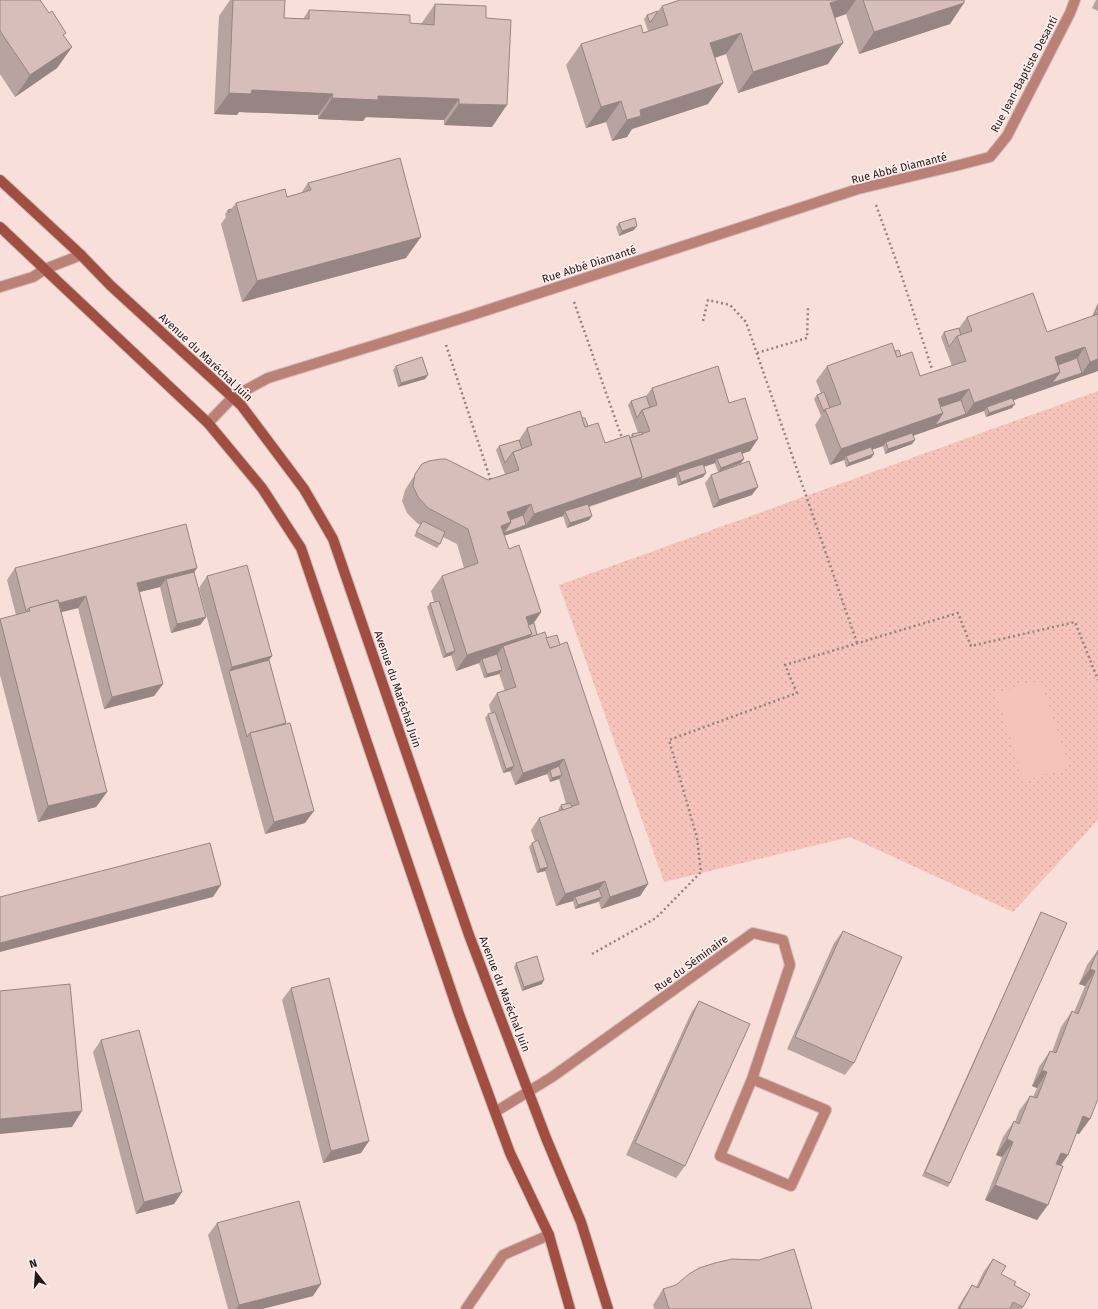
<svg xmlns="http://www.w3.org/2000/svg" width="1098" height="1309" viewBox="0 0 1098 1309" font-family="'Fira Sans',sans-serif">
  <defs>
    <pattern id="grass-dots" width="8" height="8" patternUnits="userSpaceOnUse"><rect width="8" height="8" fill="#f5c3ba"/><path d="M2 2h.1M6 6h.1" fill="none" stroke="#d2a79f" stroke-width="1.8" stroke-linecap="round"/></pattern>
  </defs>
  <rect width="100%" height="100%" fill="#f8dfda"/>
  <path fill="url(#grass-dots)" d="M1098,391V820L1013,912L850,837L664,882L559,585Z"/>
  <path fill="#f5c3ba" d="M1040,680L1069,767L1024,781L996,694Z"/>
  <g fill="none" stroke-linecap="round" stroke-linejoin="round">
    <g stroke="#d1bbb7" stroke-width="12">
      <g id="minor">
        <path d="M0,287L33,277L45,269L81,255"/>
        <path d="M208,423L233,397L268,378L466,317L858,189L959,165L990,157L1007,136L1070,13L1075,0"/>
        <path d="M495,1112L552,1077L753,933L783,940L790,965L752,1079L720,1156L791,1186L826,1110L752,1079"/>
        <path d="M466,1309L503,1255L549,1235"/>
      </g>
    </g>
    <g stroke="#d1bbb7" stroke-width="12">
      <g id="secondary">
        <path d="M0,180L81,255L110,285L241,405L304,489L333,539L469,935L546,1138L581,1222L608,1309"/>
        <path d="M0,227L208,423L262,488L301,548L459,1014L510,1153L549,1235L570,1309"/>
      </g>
    </g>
    <g stroke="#94837f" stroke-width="2.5" stroke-dasharray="2 3" stroke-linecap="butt">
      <path d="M876,205L901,274L932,369"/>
      <path d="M574,302L622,438"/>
      <path d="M703,321L708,300L730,305L746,322L857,643"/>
      <path d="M446,345L491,481"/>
      <path d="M757,353L807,338L808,308"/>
      <path d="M592,954L656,918L701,872L697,838L669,740L797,693L785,665L958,613L971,646L1075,622L1098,680"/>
    </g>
    <use href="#minor" stroke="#bb8177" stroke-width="10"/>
    <use href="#secondary" stroke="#a14e42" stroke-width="10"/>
  </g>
  <g fill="#b9a3a0">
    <path d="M0,0L64,36L72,47L57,68L15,97L0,74Z"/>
    <path d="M230,0H285L284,18L303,19L309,10L410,23L421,24L435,4L486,18L492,127L444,125V120L366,117L363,121L318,119V115L239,112L237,115L214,114L219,16Z"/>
    <path d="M680,0H964L950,24L859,54L846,14L835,18L828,64L738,93L726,54L715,58L723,83L708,104L632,129L627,137L612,141L606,122L586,128L566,65L581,44L643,33L648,31L644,19L647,15L658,11L662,6Z"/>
    <path d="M1096,0H1098V11L1092,8Z"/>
    <path d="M308,183L406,258L242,302L221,224L226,217L225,214L228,210L231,209L236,203L287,197L301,193Z"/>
    <path d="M619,223L634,230L619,236L616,227Z"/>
    <path d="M1098,303V371L1013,400L1012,408L986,417L984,411L913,435L915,440L912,444L885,454L883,446L872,450L874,454L871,458L846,467L844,460L830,465L815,425L821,416L814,399L817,395L821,393L816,381L827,366L895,351L901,356L920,376L952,366L941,337L944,332L959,328L967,317L1047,332L1092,316Z"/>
    <path d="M396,366L428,375L425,379L398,387L393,370Z"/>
    <path d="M652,388L729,402L750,451L742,453L744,459L741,463L718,472L715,464V463L704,467L706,473L703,477L678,486L676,477L589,507V520L567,528L563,516L504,536L509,549L541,612L534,623L537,635L546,638L560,645L648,884L640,896L601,909L599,902L575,909L573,901L556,906L545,871L537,873L529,847L532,843L535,842L531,830L539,818L559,811L558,810L561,805L566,804L559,779L550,782L547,774L515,785L510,771L503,773L485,718L488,714L491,713L489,705L497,693L505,691L499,674L484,678L479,663L456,671L451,655L443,658L427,607L430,603L434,602L431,591L442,576L464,568L457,544L443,537L440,544L437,548L414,536L420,525L417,523L407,513L402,501L405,490L422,464L488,480L505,474L496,450L499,446L519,440L527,428L582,418L588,426L605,443L630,438L632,434L638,433L628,405L631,401L646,396Z"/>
    <path d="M711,475L752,495L713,508L705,483Z"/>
    <path d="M15,568H197L194,572L206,617L200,625L171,633L160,587L139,592L163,684L154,696L104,709L78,608L61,612L107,792L96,807L38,822L0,675V619L16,615L7,580Z"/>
    <path d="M207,576L272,656L269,660L286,723L305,823L265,834L199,588Z"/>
    <path d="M1041,912L950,1183L948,1187L922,1176L1039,916Z"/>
    <path d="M843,931L854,1063L845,1075L787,1049L834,943Z"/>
    <path d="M1098,950L1090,1119L1079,1134L1076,1133L1068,1155L1060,1165L1037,1220L985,1200L1002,1157L996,1155L1003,1137L1014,1121L1015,1122L1019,1111L1030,1096L1033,1097L1037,1088L1032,1086L1039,1067L1050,1051L1052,1052L1061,1027L1072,1011L1074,1012L1085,986L1079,984L1087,965Z"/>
    <path d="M516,963L542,984L522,991L514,967Z"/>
    <path d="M291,988L361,1153L323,1163L282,1000Z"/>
    <path d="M699,1001L685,1166L676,1178L626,1155L691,1013Z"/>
    <path d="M101,1040L182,1192L174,1204L136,1214L93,1052Z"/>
    <path d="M217,1223L313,1296L262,1309H228L208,1235Z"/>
    <path d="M993,1259L1001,1274L1014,1285L1023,1307L1022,1309H957L964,1297L972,1285L976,1287L984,1271Z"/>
    <path d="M663,1289L812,1309H654L653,1305Z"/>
  </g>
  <g fill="#968582">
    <path d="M840,0H856L846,14L815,25L830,3Z"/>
    <path d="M964,3L950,24L859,54L874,32Z"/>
    <path d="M741,33L726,54L695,64L710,43Z"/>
    <path d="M843,43L828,64L738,93L753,72Z"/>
    <path d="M72,47L57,68L15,97L30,75Z"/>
    <path d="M723,83L708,104L632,129L627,137L612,141L627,120L640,110Z"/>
    <path d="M252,90L333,94L318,115L239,112L237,115L214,114L229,93Z"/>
    <path d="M378,96L459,99L444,120L366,117L363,121L318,119L332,98Z"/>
    <path d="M621,101L606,122L586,128L601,107Z"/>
    <path d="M459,104L507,105L492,127L444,125Z"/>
    <path d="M637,226L634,230L619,236L622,231Z"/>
    <path d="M421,237L406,258L242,302L257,281Z"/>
    <path d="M1085,347L1074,363L1047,369L1055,357Z"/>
    <path d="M1098,359V371L988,409L987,407L984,411L887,445L886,442L883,446L847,458L846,456L844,460L830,465L841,449L943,413L966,414L974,403L1060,372L1082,373L1090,362Z"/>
    <path d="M428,375L425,379L398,387L401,383Z"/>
    <path d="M969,389L958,404L931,413L938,399Z"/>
    <path d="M1015,404L1012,408L986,417L989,413Z"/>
    <path d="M758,439L750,451L718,462L717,459L715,463L679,475L678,472L676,477L631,492L640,480Z"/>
    <path d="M915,440L912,444L885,454L888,449Z"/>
    <path d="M874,454L871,458L846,467L849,463Z"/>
    <path d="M744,459L741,463L718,472L721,468Z"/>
    <path d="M706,473L703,477L678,486L681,482Z"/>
    <path d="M642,477L631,492L566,514L565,511L563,516L500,537L503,533L526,525L534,514Z"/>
    <path d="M758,487L752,495L713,508L719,500Z"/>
    <path d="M531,504L520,520L510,523L500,537L490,541L507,512Z"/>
    <path d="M592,516L589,520L567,528L570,523Z"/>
    <path d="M197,568L189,580L166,579L160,587L128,595L137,583Z"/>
    <path d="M86,596L78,608L22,622L29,611Z"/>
    <path d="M541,612L531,627L518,628L526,617Z"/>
    <path d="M206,617L200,625L171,633L177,624Z"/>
    <path d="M532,634L524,645L503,646L495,658L482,659L479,663L456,671L467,655Z"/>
    <path d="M455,651L452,655L443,658L446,654Z"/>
    <path d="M272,656L263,668L229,671L232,667Z"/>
    <path d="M502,670L499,674L484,678L487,674Z"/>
    <path d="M163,684L154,696L104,709L112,697Z"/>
    <path d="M564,759L556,771L550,770L547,774L515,785L523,773Z"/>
    <path d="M514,766L511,771L503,773L506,769Z"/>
    <path d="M562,775L559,779L550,782L552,778Z"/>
    <path d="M107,792L96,807L38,822L48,806Z"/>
    <path d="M314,811L305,823L265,834L274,822Z"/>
    <path d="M548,867L545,871L537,873L540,869Z"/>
    <path d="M605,881L596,893L575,897L573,901L556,906L565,894Z"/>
    <path d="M648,884L640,896L601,909L610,897Z"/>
    <path d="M221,885L213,897L0,952V943Z"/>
    <path d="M602,897L599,901L575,909L578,905Z"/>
    <path d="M1090,969L1095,971L1085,986L1079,984Z"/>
    <path d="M544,980L542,984L522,991L524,987Z"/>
    <path d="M1042,1070L1047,1072L1037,1088L1032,1086Z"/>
    <path d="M82,1111L72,1127L0,1134V1119Z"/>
    <path d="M1083,1116L1090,1119L1079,1134L1072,1132Z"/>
    <path d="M1007,1139L1013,1142L1002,1157L996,1155Z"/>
    <path d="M369,1141L361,1153L323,1163L331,1151Z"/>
    <path d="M1061,1153L1068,1155L1057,1171L1051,1168Z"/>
    <path d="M995,1185L1048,1205L1037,1220L985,1200Z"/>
    <path d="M182,1192L174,1204L136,1214L144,1202Z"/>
    <path d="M321,1284L313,1296L262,1309H236L239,1305Z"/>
  </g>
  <g fill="#d7beba" stroke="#968582">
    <path d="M0,0H40L49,13L52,11L66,33L63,35L72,47L30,75L0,31Z"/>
    <path d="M233,0H285L284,18L309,19V10L334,11L410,15V23L434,25L435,4L486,6V18L511,20L507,105L459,104V99L378,96V100L332,98L333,94L252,90L251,94L229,93Z"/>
    <path d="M680,0H840L830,3L843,43L753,72L741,33L710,43L723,83L640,110L641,116L627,120L621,101L601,107L581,44L641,25L643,33L668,25L662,6Z"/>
    <path d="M863,0H964V3L874,32Z"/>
    <path d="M658,11L650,23L647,15Z"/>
    <path d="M400,158L421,237L257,281L236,203L285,189L287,197L311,190L308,183Z"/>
    <path d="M231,209L229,213L228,210Z"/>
    <path d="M635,218L637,226L622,231L619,223Z"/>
    <path d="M1033,293L1047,332L1098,314V359L1090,362L1085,347L1055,357L1060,372L974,403L969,389L938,399L943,413L841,449L825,409L841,404L827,366L892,343L897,357L912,352L920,376L966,361L957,336L972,331L967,317Z"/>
    <path d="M1098,305V311L1095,315L1094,316Z"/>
    <path d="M959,328L961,335L957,336L949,347L944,332Z"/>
    <path d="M899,350L901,356L897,357L895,351Z"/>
    <path d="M422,357L428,375L401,383L396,366Z"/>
    <path d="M1077,358L1082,373L1052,383L1060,372L1058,365Z"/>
    <path d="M718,366L729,403L745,398L758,439L640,480L642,477L630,438L650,431L642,410L657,405L652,388Z"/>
    <path d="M824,392L830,408L825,409L824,412L817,395Z"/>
    <path d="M646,396L650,407L642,410L637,418L631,401Z"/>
    <path d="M1012,398L1015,404L989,413L987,407Z"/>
    <path d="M961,400L966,414L935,425L943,413L940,407Z"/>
    <path d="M580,411L585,427L598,423L605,443L629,435L642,477L534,514L531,504L507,512L511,522L501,526L509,549L519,545L541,612L526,617L532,634L467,655L442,576L478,563L468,529L428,508L418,497L413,486L415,474L422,464L429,461L441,459H446L488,480L519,470L513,452L532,445L527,428Z"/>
    <path d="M582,418H585L588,426L585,427Z"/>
    <path d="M642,432L643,434L633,437L632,434Z"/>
    <path d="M912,433L915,440L888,449L886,442Z"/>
    <path d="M519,440L522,449L513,452L505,463L499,446Z"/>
    <path d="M871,447L874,454L849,463L846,456Z"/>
    <path d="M741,451L744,459L721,468L717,459Z"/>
    <path d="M749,461L758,487L719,500L711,475Z"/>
    <path d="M703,464L706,473L681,482L678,472Z"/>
    <path d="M588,504L592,516L570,523L565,511Z"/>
    <path d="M523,515L526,525L504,533L511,522L510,520Z"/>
    <path d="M423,521L445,532L440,544L416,532Z"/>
    <path d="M186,524L197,568L137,583L163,684L112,697L86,596L59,603L58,600L29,608L26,611L15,568Z"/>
    <path d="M247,565L272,656L232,667L207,576Z"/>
    <path d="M194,572L206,617L177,624L166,579Z"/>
    <path d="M58,600L107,792L48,806L0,619L30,611L29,608Z"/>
    <path d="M439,601L455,651L446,654L430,603Z"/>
    <path d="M534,623L537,635L529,637L532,634L528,625Z"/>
    <path d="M545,632L550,648L567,642L648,884L610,897L605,881L565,894L539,818L579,804L564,759L523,773L497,693L516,687L503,646Z"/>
    <path d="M557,635L560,645L550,648L546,638Z"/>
    <path d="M497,654L502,670L487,674L482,659Z"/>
    <path d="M269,660L286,723L250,733L247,737L229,671Z"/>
    <path d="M495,712L514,766L506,769L488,714Z"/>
    <path d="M290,723L314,811L274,822L250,733Z"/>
    <path d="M559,766L562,775L552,778L550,770Z"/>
    <path d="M570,803L572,807L563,810L561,805Z"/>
    <path d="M538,840L548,867L540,869L532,843Z"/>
    <path d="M210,843L221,885L0,943V897Z"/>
    <path d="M599,889L602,897L578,905L575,897Z"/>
    <path d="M1041,912L1067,923L950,1183L925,1172Z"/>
    <path d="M843,931L902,957L854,1063L795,1037Z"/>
    <path d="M1098,950V1099L1090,1119L1083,1116L1068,1155L1061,1153L1056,1164L1063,1166L1048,1205L995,1185L1013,1142L1007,1139L1014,1121L1019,1124L1030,1096L1037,1098L1047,1072L1042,1070L1050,1051L1056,1053L1072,1011L1078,1014L1095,971L1090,969Z"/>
    <path d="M537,956L544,980L524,987L516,963Z"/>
    <path d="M329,978L369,1141L331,1151L291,988Z"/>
    <path d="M70,984L82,1111L0,1119V991Z"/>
    <path d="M699,1001L750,1024L685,1166L635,1143Z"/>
    <path d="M139,1030L182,1192L144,1202L101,1040Z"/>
    <path d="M299,1201L321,1284L239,1305L217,1223Z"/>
    <path d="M794,1249L812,1309H669L663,1289L676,1285L689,1274L699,1268L715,1263L732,1259L759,1260Z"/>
    <path d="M993,1259L1006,1266L1001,1274L1016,1282L1014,1285L1030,1294L1023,1307L1013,1302L1010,1309H959L972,1285L978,1288Z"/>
  </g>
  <g text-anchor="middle" stroke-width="3.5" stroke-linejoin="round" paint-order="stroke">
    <g font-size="11" fill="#211817" stroke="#feeeec">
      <text transform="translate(1024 74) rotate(-62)" y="4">Rue Jean-Baptiste Desanti</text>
      <text transform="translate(899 168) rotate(-14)" y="4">Rue Abbé Diamanté</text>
      <text transform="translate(589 264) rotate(-18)" y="4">Rue Abbé Diamanté</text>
      <text transform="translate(206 357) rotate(43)" y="4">Avenue du Maréchal Juin</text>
      <text transform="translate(398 689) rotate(71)" y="4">Avenue du Maréchal Juin</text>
      <text transform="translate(691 963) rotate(-36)" y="4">Rue du Séminaire</text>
      <text transform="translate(505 994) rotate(69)" y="4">Avenue du Maréchal Juin</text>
    </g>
  </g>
  <g transform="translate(36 1273) rotate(343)" stroke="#feeeec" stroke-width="3" paint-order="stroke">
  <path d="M0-3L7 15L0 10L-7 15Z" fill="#211817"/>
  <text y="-6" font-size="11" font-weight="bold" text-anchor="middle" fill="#211817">N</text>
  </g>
</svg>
